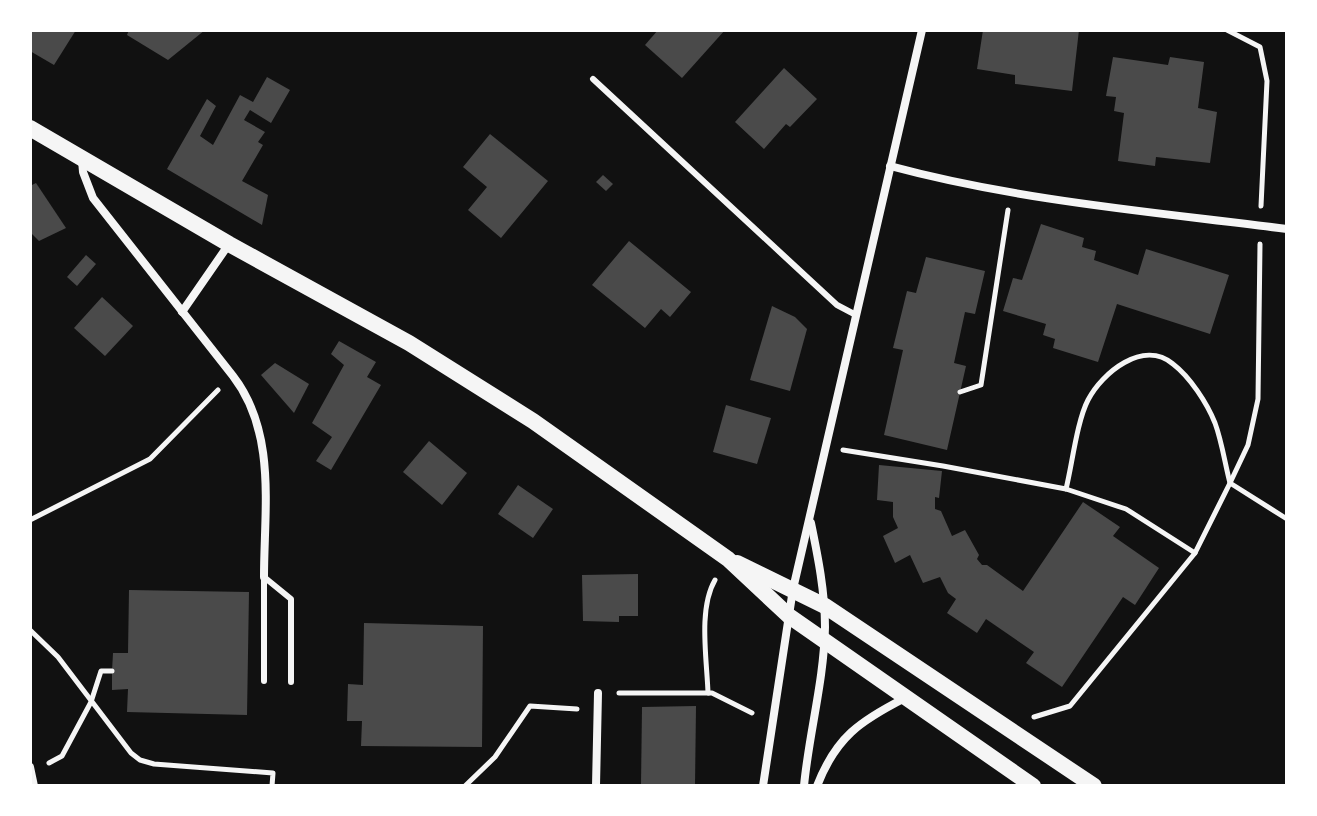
<svg xmlns="http://www.w3.org/2000/svg" width="1317" height="816" viewBox="0 0 1317 816" font-family="Helvetica,sans-serif">
  <rect width="100%" height="100%" fill="#111"/>
  <g fill="#4a4a4a">
    <path d="M30,30H76L54,65L30,51Z"/>
    <path d="M129,30H205L168,60L127,35Z"/>
    <path d="M658,30H725L682,78L645,45Z"/>
    <path d="M983,30H1079L1072,91L1015,84V75L977,69Z"/>
    <path d="M1113,57L1168,65L1170,57L1204,62L1198,108L1217,112L1210,163L1156,157L1155,166L1118,161L1124,113L1114,111L1116,97L1106,96Z"/>
    <path d="M784,68L817,99L790,127L786,124L764,149L735,122Z"/>
    <path d="M267,77L290,90L271,123L250,110L244,120L265,132L258,142L263,145L242,181L268,195L262,225L167,169L207,99L216,106L200,136L213,145L240,95L253,102Z"/>
    <path d="M490,134L548,181L501,238L468,210L487,187L463,167Z"/>
    <path d="M603,175L613,184L606,191L596,182Z"/>
    <path d="M36,183L66,228L39,241L30,232V186Z"/>
    <path d="M1041,224L1084,238L1082,247L1096,251L1094,260L1138,275L1146,249L1229,275L1210,334L1117,304L1098,362L1053,348L1055,339L1043,335L1046,324L1003,311L1013,278L1022,280Z"/>
    <path d="M629,241L691,292L670,317L661,309L645,328L592,285Z"/>
    <path d="M86,255L96,264L77,286L67,277Z"/>
    <path d="M926,257L985,271L975,314L965,312L954,363L966,366L947,450L884,435L903,350L893,348L907,291L916,293Z"/>
    <path d="M102,297L133,326L105,356L74,328Z"/>
    <path d="M772,306L795,317L807,329L790,391L750,380Z"/>
    <path d="M339,341L376,362L367,377L381,385L331,470L316,461L332,437L312,423L344,365L331,354Z"/>
    <path d="M275,363L309,384L294,413L261,375Z"/>
    <path d="M726,405L771,418L757,464L713,452Z"/>
    <path d="M429,441L467,473L442,505L403,472Z"/>
    <path d="M879,465L942,471L939,498L935,497V509L941,511L952,536L965,530L979,555L977,559L982,565H987L1023,591L1083,502L1120,527L1113,536L1159,568L1135,605L1123,597L1062,687L1026,663L1034,652L986,619L977,633L947,613L956,599L948,593L940,577L923,583L910,555L895,563L883,536L898,528L893,517V502L877,500Z"/>
    <path d="M518,485L553,509L533,538L498,514Z"/>
    <path d="M638,574V616H619V622L583,621L582,575Z"/>
    <path d="M129,590L249,592L247,715L127,712L128,689L112,690V671L113,653H128Z"/>
    <path d="M364,623L483,626L482,747L361,746L362,721H347L348,684L363,685Z"/>
    <path d="M696,706L695,786H641L642,707Z"/>
  </g>
  <g fill="none" stroke-linecap="round" stroke-linejoin="round">
    <g stroke="#f5f5f5" stroke-width="5">
      <path d="M1227,30L1260,47L1267,81L1261,206"/>
      <path d="M960,392L981,385L1008,210"/>
      <path d="M843,450L943,466L1066,489L1126,509L1195,553"/>
      <path d="M1066,489C1072,465 1077,421 1088,400C1102,373 1143,339 1173,364C1190,377 1207,403 1215,423C1222,442 1225,464 1230,483L1287,519"/>
      <path d="M30,520L150,459L218,390"/>
      <path d="M30,630L58,657L131,753L140,760L154,764L273,773L272,786"/>
      <path d="M619,693H712L752,713"/>
      <path d="M708,693C707,660 698,609 715,580"/>
      <path d="M1034,717L1070,706L1195,553L1230,483L1248,445L1258,399L1260,244"/>
      <path d="M49,763L62,756L91,702L101,671H112"/>
      <path d="M465,786L495,757L530,706L577,709"/>
    </g>
    <g stroke="#f5f5f5" stroke-width="6">
      <path d="M593,79L837,305L856,315"/>
      <path d="M264,577L291,599V682"/>
      <path d="M264,681V577"/>
    </g>
    <g stroke="#f5f5f5" stroke-width="8">
      <path d="M82,160L83,172L93,198L233,376C277,433 264,509 264,577"/>
      <path d="M890,166C1020,201 1154,212 1287,229"/>
      <path d="M182,312L229,244"/>
      <path d="M30,767L34,786"/>
      <path d="M596,786L598,693"/>
      <path d="M763,786L793,589L922,30"/>
      <path d="M804,786C809,733 824,681 825,627C825,592 818,557 811,523"/>
      <path d="M817,786C836,737 860,721 905,698"/>
    </g>
    <g stroke="#f5f5f5" stroke-width="16">
      <path d="M30,128L229,244L409,343L533,421L728,559L789,616L1033,786"/>
      <path d="M737,563L825,606L1094,786"/>
    </g>
  </g>
  <rect width="1317" height="816" fill="none" stroke="#ffffff" stroke-width="64"/>
</svg>
